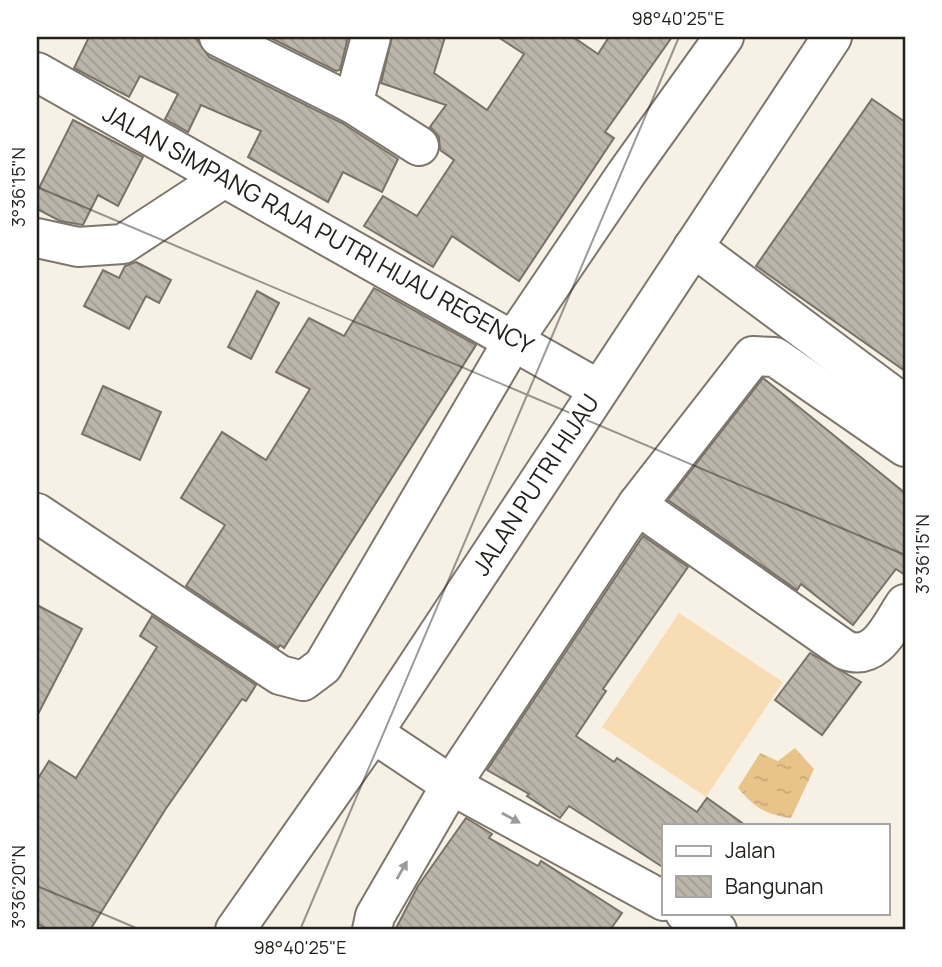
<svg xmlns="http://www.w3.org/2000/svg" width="942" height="967" viewBox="0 0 942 967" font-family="Manrope,sans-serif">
  <defs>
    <pattern id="water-ripples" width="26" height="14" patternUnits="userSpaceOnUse" patternTransform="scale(1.75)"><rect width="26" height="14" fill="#e8c489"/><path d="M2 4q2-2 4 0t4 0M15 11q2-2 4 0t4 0" fill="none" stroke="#c7a876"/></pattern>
    <pattern id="building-back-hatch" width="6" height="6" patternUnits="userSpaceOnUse" patternTransform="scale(1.75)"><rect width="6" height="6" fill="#bcb5aa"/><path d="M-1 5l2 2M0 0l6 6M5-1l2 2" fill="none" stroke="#a19b92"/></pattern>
  </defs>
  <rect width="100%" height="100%" fill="#f7f0e5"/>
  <path fill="#f8ddb4" d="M679,613L783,682L706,797L602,727Z"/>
  <path fill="url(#water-ripples)" d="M795,748L814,769L791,818C766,815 754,807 738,788L760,753L778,761Z"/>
  <g fill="url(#building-back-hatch)" stroke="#787268" stroke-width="2">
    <path d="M89,37H195L209,57L342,123L398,159L382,192L343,172L328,202L248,157L261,131L201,105L188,132L165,119L178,94L140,76L129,97L74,68Z"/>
    <path d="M269,37H348L340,70L336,71Z"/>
    <path d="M392,37H445L434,73L487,110L524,54L498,37H573L598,54L609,37H672L605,132L614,138L519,281L452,236L433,267L364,226L383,196L417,216L454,160L440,150L439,137L430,127L446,105L381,83Z"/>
    <path d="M872,99L905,122V371L756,266Z"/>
    <path d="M73,120L143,157L118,206L98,195L83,225L60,221L37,209V192Z"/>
    <path d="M136,262L171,280L159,303L146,296L129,329L84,306L103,270L119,278L125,266Z"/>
    <path d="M374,288L476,345L284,648L280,645L278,648L186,586L225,525L181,498L222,432L266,460L310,389L276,372L309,318L344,336Z"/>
    <path d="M257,291L279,303L251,359L228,347Z"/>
    <path d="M763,378L905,493V575L896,569L853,625L801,584L797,590L668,500Z"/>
    <path d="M103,386L161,412L140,460L82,434Z"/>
    <path d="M643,536L688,567L603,689L606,691L576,736L614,762L617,758L697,812L707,798L745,825H664V868L569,806L560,818L527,796L529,794L487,770Z"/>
    <path d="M37,605L82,629L37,716Z"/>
    <path d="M152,616L256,685L246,701L242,699L165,810L90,930H48L37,923V780L49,761L76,778L157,647L140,636Z"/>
    <path d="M810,653L861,682L822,735L775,700Z"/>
    <path d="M466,818L492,834L489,838L538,866L541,861L622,913L610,930H395L418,886Z"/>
  </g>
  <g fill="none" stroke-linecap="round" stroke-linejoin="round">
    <g stroke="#7d766c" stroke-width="42">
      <g id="minor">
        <path d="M219,37L353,104L419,146"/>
        <path d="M37,72L598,389"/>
        <path d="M353,104L371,37"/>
        <path d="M37,238L78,247L123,244L224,178"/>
        <path d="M693,247L905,405"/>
        <path d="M637,505L845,650C877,662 890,626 905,604"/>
        <path d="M37,513L280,675L303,681L323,666L513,341L626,174L724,37"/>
        <path d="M373,733L451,785L664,901"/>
        <path d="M685,913L717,930"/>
        <path d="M372,930L375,916L451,785L637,505L753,356L775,357L905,447"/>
      </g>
    </g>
    <g stroke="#7d766c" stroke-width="42">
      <path id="major" d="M235,930L373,733L832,37"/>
    </g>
    <use href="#minor" stroke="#fff" stroke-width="38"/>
    <use href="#major" stroke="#fff" stroke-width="38"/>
  </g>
  <defs><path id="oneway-solid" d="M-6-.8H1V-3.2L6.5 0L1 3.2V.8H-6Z" transform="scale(1.75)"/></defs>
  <g fill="#9c9b99">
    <use href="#oneway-solid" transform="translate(511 818) rotate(29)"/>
    <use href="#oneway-solid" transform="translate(402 870) rotate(-60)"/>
  </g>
  <path fill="none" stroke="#24211d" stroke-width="2" stroke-opacity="0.45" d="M37,187L905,555M37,886L141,930M300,930L679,37"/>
  <g text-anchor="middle" stroke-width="5" stroke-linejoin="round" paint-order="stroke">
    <g font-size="24" fill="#24211d" stroke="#fff">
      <text transform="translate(318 230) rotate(29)" y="8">JALAN SIMPANG RAJA PUTRI HIJAU REGENCY</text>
      <text transform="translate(536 485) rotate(-57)" y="8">JALAN PUTRI HIJAU</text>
    </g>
  </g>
  <rect width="942" height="967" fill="none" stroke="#ffffff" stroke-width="77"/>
  <rect x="662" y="824" width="228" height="91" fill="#ffffff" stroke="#a7a6a5" stroke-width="2"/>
  <rect x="676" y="846" width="35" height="10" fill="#ffffff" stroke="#a7a6a5" stroke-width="2"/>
  <text x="725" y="858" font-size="21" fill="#24211d">Jalan</text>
  <rect x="676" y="876" width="35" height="21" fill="url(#building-back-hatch)" stroke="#a7a6a5" stroke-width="2"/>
  <text x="725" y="894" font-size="21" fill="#24211d">Bangunan</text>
  <rect x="38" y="38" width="866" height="890" fill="none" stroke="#24211d" stroke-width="2.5"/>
  <g font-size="18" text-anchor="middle" fill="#24211d">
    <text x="678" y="25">98°40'25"E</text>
    <text transform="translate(19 187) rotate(-90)" y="6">3°36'15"N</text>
    <text transform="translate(923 554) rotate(-90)" y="6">3°36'15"N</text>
    <text transform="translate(19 887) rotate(-90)" y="6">3°36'20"N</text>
    <text x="300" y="954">98°40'25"E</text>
  </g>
</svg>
